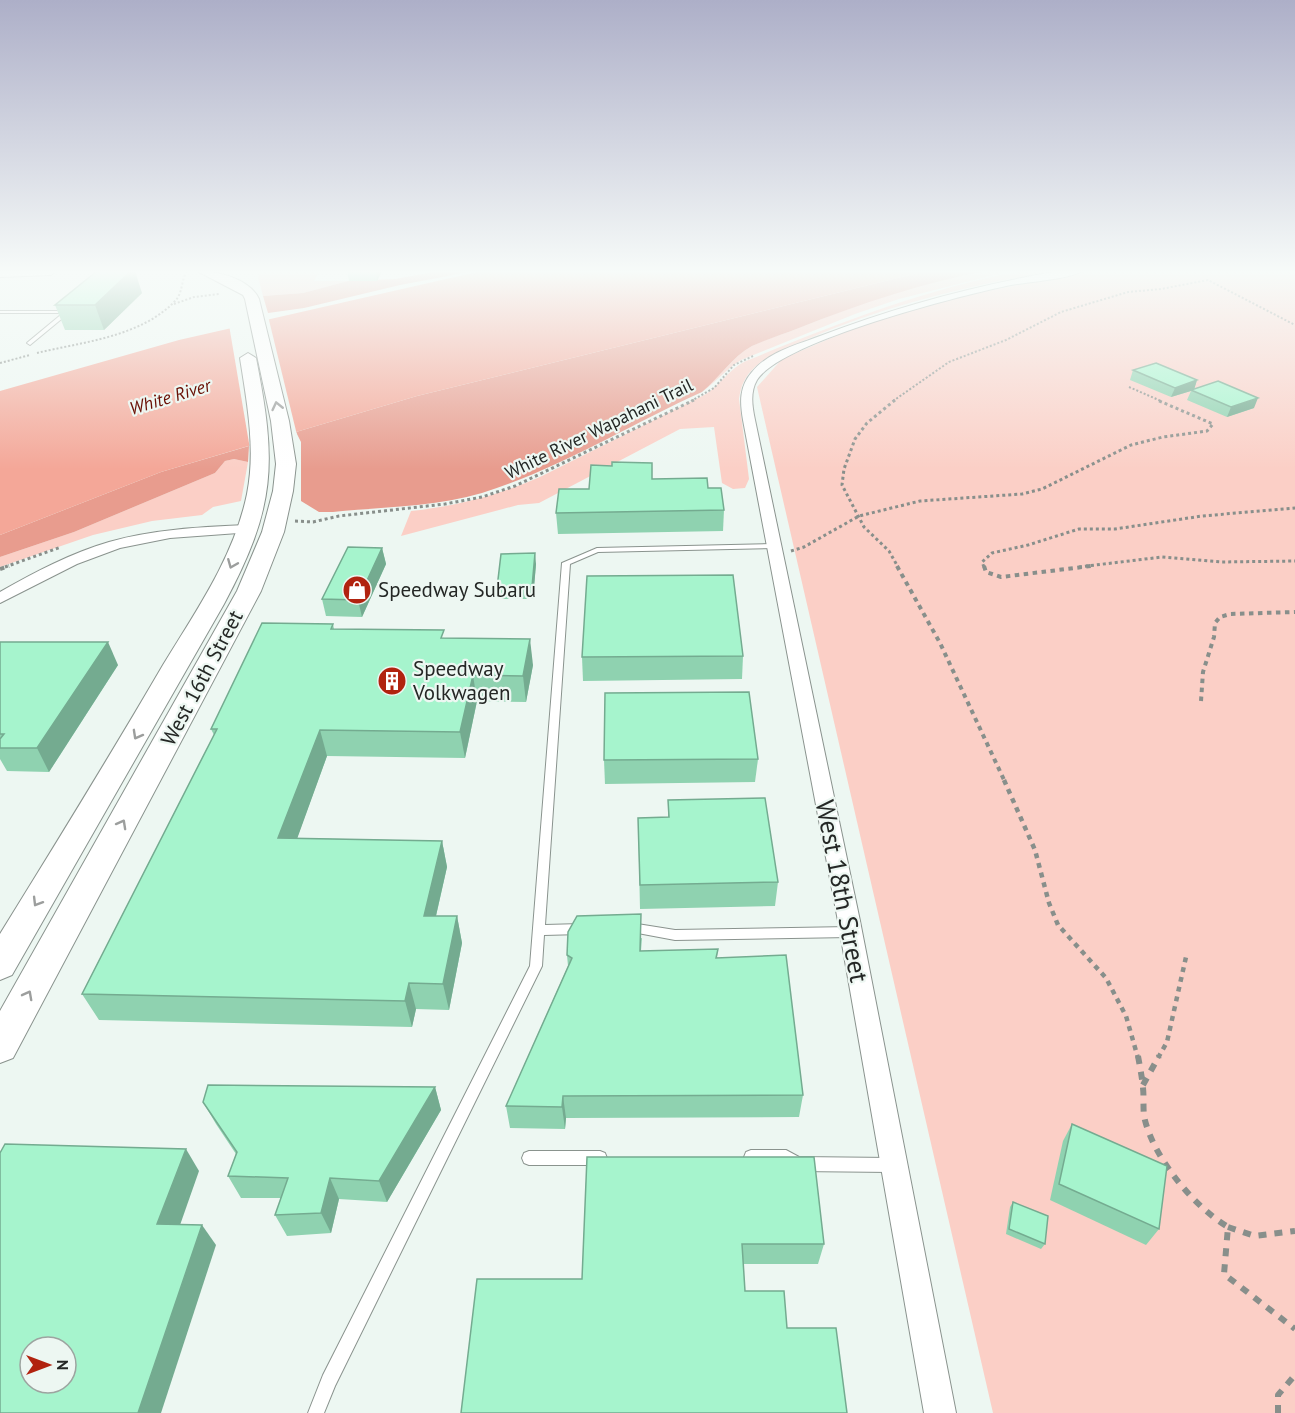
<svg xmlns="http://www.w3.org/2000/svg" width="1295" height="1413" viewBox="0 0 1295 1413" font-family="'PT Sans',sans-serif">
  <rect width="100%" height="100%" fill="#edf7f2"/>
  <g fill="#fbcfc6">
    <path d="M260,271H320L314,281H348L303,293L263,296L258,277Z"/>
    <path d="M1010,271L899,299L855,314L741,360C726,369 716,382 702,392C719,378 732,357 752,346C766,339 784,334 799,328C859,304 945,271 1010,271Z"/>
    <path d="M1021,271H1055C970,285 887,305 808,339C790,347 769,354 755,367C745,376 741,385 739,399L749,479L745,488L733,489L722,483L714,427L680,429L539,503L518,505L401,536L411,511C458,506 499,495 542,476L706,394C721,384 730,368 746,361C836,324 925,289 1021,271Z"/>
    <path d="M1088,271H1295V1413H993L757,387L782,359L845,332L923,304Z"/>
    <path d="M234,459L248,462L241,501L213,507L202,515L152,521L93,535L0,567V557L74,532L215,473L225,461Z"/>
  </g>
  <g fill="#e89c8e">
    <path d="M438,271H474L400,285L304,308L268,313L263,296L303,293L348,281L395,279Z"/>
    <path d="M926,271H988C923,282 860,304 799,328C784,334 767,339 752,346C732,357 719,378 702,392C629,425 559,469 482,493C434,507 382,507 333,512H319L301,501V442L296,432L417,396Z"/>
    <path d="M249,446L248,462L234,459L225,461L215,473L74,532L0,557V535L161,472Z"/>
  </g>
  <path fill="#f4a798" d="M481,271H926L417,396L161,472L0,535V391L179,340Z"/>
  <path fill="#edf7f2" d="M268,316L297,435L250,449L229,325Z"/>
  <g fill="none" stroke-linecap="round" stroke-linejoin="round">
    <g stroke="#8a938e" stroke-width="2">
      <g id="lane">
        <path d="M0,311H68L70,312L30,345L27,343L28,342L63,313H0Z"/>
        <path d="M774,544H777V548L598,552L570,564L545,925L581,924L585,926L587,929L585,932L581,934L544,935L542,966L335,1386L324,1413H308L323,1375L530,966L562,563L597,548Z"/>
        <path d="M631,923L675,930L850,927L854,929L856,932L854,935L850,937L675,940L627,931L625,928L627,925Z"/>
        <path d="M751,1150H786L799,1157L891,1158L896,1160L898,1165L896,1170L891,1172L797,1171L784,1164H751L746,1162L744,1157L746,1152Z"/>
        <path d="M529,1151H600L605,1153L607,1158L605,1163L600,1165H529L524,1163L522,1158L524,1153Z"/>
      </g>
    </g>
    <g stroke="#8a938e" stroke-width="2">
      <g id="street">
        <path d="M1059,271H1082C1070,279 1028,282 1011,285C962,295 782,341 757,380C750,392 752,406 755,420L860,921L956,1413H924L838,921L743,420C740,402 739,387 752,372C768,352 796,345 820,336C898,306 977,285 1059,271Z"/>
        <path d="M247,525L252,526L254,529L252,532L170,538L120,548L77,564L0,603V592C35,572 71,553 109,542C154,529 201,527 247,525Z"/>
      </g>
    </g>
    <g stroke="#8a938e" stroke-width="2">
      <path id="secondary" d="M0,271H57L51,275L0,277Z"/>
    </g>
    <g stroke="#8a938e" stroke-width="2">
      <g id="primary">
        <path d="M197,271C218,271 250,279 259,299L289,421L296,464L293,491L284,532L261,591L13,1058L0,1063V1011L237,591L262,532L273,491L276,464L271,421L245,299L243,295Z"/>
        <path d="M248,353L256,358C277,464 276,507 224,604L12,975L0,980V934C55,845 110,756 163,665C196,611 234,557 247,494C256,449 247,403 240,358Z"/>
      </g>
    </g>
    <g stroke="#888f8b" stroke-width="2" stroke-dasharray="2 2" stroke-linecap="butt">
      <path d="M174,304L194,297L219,294"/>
      <path d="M37,353C82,342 141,337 175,301C183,293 181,280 187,271"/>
      <path d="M0,363L30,355"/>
      <path d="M1129,387L1161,401"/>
      <path d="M691,401L714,388L734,365L753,356"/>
      <path d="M893,401L949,362L1006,340L1061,312L1128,292L1161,289L1208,280L1295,325"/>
    </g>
    <g stroke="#888f8b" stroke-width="3" stroke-dasharray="3 3" stroke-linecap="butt">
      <path d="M895,400L867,423L855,439L844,469L842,485L864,527L889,551L898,567"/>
      <path d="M295,521L313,522L339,516L445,504L482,497L515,486L694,400"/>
      <path d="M791,551L804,547L859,516L920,501L1022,494L1042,489L1131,445L1163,437L1207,431L1213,424L1157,400"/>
      <path d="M5,567L61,547"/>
      <path d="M984,567L982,562L992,553L1028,545L1079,529H1115L1202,516L1295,508"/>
      <path d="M1079,567L1162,557L1221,562L1295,561"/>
    </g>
    <g stroke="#888f8b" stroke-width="4" stroke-dasharray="4.5 4.5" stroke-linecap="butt">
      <path d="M897,566L940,643L1005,782"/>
      <path d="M984,566L986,572L1001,577L1091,566"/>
      <path d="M0,569L9,566"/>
      <path d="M1201,701L1203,672L1214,637L1215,623L1220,617L1230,614L1295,612"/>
    </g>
    <g stroke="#888f8b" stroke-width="4.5" stroke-dasharray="5 5" stroke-linecap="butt">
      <path d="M1004,780L1035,850L1049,903L1058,925L1106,978L1126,1016L1138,1058"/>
      <path d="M1158,1058L1167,1042L1186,957"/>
    </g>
    <g stroke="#888f8b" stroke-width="6" stroke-dasharray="8 8" stroke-linecap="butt">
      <path d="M1138,1056C1140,1067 1142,1077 1143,1088C1144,1097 1143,1107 1144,1116C1152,1156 1193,1206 1228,1227L1224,1274L1295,1329"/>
      <path d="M1143,1085L1159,1056"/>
      <path d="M1228,1227L1255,1236L1295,1231"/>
      <path d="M1278,1413V1395L1295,1375"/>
    </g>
    <use href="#lane" fill="#fff" fill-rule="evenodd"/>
    <use href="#street" fill="#fff" fill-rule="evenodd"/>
    <use href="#secondary" fill="#fff" fill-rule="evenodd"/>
    <use href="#primary" fill="#fff" fill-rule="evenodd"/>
  </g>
  <g fill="#8fd2b0">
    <path d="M347,271H382L377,281H349Z"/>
    <path d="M142,293L104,330H65L55,305Z"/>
    <path d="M1133,370L1197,380L1194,389L1254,408L1227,417L1187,400L1191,391L1171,397L1130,380Z"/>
    <path d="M652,479L708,488L724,510L723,531L558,534L556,513L589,489Z"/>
    <path d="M382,548L386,564L362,617L326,616L322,599Z"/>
    <path d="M536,564L533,599H498L497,588Z"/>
    <path d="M333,624L334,629L445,638L533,665L526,702L477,701L465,758L327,756L297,838L442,841L447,867L436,916H457L462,943L449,1010L416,1009L412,1027L99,1020L82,994L214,735L211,729Z"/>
    <path d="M0,642L118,665L49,772L7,771L0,759Z"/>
    <path d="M743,656L742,679L583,681L582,657Z"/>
    <path d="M758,759L755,782L605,784L604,760Z"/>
    <path d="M668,800L778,882L775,906L640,909L638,818L668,817Z"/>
    <path d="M642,938L641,951L718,949L717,957L803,1095L799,1117L566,1118L565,1129L510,1128L506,1106L568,966L567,955Z"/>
    <path d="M435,1087L441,1110L387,1202L339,1199L331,1233L287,1236L275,1215L281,1198H241L228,1176L236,1154L216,1124L203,1102Z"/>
    <path d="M1072,1124L1159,1229L1146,1245L1050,1200L1063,1141Z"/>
    <path d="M587,1157L824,1244L818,1264H743L745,1291L787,1328L582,1279Z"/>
    <path d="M1013,1202L1045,1244L1041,1249L1006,1234L1010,1207Z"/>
  </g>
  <g fill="#74ab90">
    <path d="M131,271H135L142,293L104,330L95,305Z"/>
    <path d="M376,271H382L377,281Z"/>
    <path d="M1197,380L1194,390L1171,397L1175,388Z"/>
    <path d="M1258,398L1254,408L1227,417L1231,407Z"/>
    <path d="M382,548L386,564L362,617L358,600Z"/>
    <path d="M535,553L536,564L533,599L532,587Z"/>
    <path d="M530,639L533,665L526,702L523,676Z"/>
    <path d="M108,642L118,665L49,772L37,748Z"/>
    <path d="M473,675L477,701L465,758L460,732Z"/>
    <path d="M320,730L327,756L288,864L278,838Z"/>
    <path d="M442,841L447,867L430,942L424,916Z"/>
    <path d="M457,916L462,943L449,1010L443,984Z"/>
    <path d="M409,983L416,1009L412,1027L405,1001Z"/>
    <path d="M435,1087L441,1110L387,1202L379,1181Z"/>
    <path d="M563,1096L566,1118L565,1129L562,1107Z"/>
    <path d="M186,1149L199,1171L173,1245L157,1224Z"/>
    <path d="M330,1178L339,1199L331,1233L321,1213Z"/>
    <path d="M202,1225L216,1245L161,1413H138Z"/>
  </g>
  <g fill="#a6f4cd" stroke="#74ab90" stroke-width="1.5" fill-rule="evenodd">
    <path d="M97,271H131L95,305H55Z"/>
    <path d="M1156,363L1197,380L1175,388L1133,370Z"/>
    <path d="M1218,381L1258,398L1231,407L1191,390Z"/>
    <path d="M612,462L652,463V479L707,478L708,488H721L724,510L556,513L559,489H589L591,465L612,466Z"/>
    <path d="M348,547L382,548L358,600L322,599Z"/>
    <path d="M535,553L532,587L497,588L501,554Z"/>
    <path d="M733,575L743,656L582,657L587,576Z"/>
    <path d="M262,623L333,624L331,629L444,630L441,638L530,639L523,676L473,675L460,732L320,730L278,838L442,841L424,916H457L443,984L409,983L405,1001L82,994L217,729H211Z"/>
    <path d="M0,642H108L37,748H0V739L4,734H0Z"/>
    <path d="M749,692L758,759L604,760L605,693Z"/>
    <path d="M765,798L778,882L640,885L638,818L669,817L668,800Z"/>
    <path d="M641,914L640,951L718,949L716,958L786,955L803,1095L563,1096L562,1107L506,1106L572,958L567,955L568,932L577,916Z"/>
    <path d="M208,1085L435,1087L379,1181L330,1178L321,1213L275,1215L288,1178L228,1176L237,1152L203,1102Z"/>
    <path d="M1072,1124L1167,1166L1159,1229L1059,1184Z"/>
    <path d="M5,1144L186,1149L157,1224L202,1225L138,1413H0V1153ZM30,1347H66V1383H30Z"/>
    <path d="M587,1157H814L824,1244H742L745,1291H784L787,1328H836L847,1413H461L477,1279H582Z"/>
    <path d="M1013,1202L1048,1216L1045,1244L1009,1229Z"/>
  </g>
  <defs><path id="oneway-chevron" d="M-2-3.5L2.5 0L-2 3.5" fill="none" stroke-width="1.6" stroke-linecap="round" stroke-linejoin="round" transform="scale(1.5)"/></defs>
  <g stroke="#9c9e9d">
    <use href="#oneway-chevron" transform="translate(277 406) rotate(-103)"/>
    <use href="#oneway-chevron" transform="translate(232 564) rotate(112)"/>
    <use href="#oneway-chevron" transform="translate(137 735) rotate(119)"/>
    <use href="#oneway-chevron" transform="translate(122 824) rotate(-61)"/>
    <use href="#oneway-chevron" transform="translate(37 902) rotate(121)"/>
    <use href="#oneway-chevron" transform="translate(28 995) rotate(-62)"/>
  </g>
  <linearGradient id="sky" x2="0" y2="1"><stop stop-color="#adafc8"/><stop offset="0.58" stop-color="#f7fbf9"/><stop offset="1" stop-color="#f7fbf9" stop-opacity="0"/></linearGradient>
  <rect width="1295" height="469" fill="url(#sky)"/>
  <defs>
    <g id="shop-disc" transform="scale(1.5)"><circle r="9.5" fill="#b1230f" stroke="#edf7f2"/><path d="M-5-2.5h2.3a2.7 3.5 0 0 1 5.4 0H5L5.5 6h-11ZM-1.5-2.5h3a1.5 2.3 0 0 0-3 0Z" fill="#fff"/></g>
    <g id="building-disc" transform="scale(1.5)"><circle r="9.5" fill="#b1230f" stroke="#edf7f2"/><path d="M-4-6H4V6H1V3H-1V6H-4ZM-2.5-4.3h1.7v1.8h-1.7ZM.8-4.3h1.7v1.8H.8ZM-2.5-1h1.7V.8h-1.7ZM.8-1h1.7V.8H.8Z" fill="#fff"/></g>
  </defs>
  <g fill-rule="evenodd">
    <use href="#shop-disc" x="357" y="590"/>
    <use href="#building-disc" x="392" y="681"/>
  </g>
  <g text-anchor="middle" stroke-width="4.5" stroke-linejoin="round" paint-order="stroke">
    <g font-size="18" font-style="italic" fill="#6a1106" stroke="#edf7f2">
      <text transform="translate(170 397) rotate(-17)" y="6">White River</text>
    </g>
    <g font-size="18" fill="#242725" stroke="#edf7f2">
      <text transform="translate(599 429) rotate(-26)" y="6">White River Wapahani Trail</text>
    </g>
    <g font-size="21" fill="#242725" stroke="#edf7f2" text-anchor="start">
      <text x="378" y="597">Speedway Subaru</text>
      <text x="413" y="676">Speedway<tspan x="413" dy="24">Volkwagen</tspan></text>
    </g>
    <g font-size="21" fill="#242725" stroke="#edf7f2">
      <text transform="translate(202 678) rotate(-62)" y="7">West 16th Street</text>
    </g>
    <g font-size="26" fill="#242725" stroke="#edf7f2">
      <text transform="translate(842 891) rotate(79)" y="9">West 18th Street</text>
    </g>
  </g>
  <g transform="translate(48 1365) rotate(90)"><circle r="28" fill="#edf7f2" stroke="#9da4a0" stroke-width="1.5"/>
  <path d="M0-4.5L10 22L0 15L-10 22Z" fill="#b1230f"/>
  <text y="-9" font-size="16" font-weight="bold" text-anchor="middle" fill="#242725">N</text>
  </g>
</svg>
